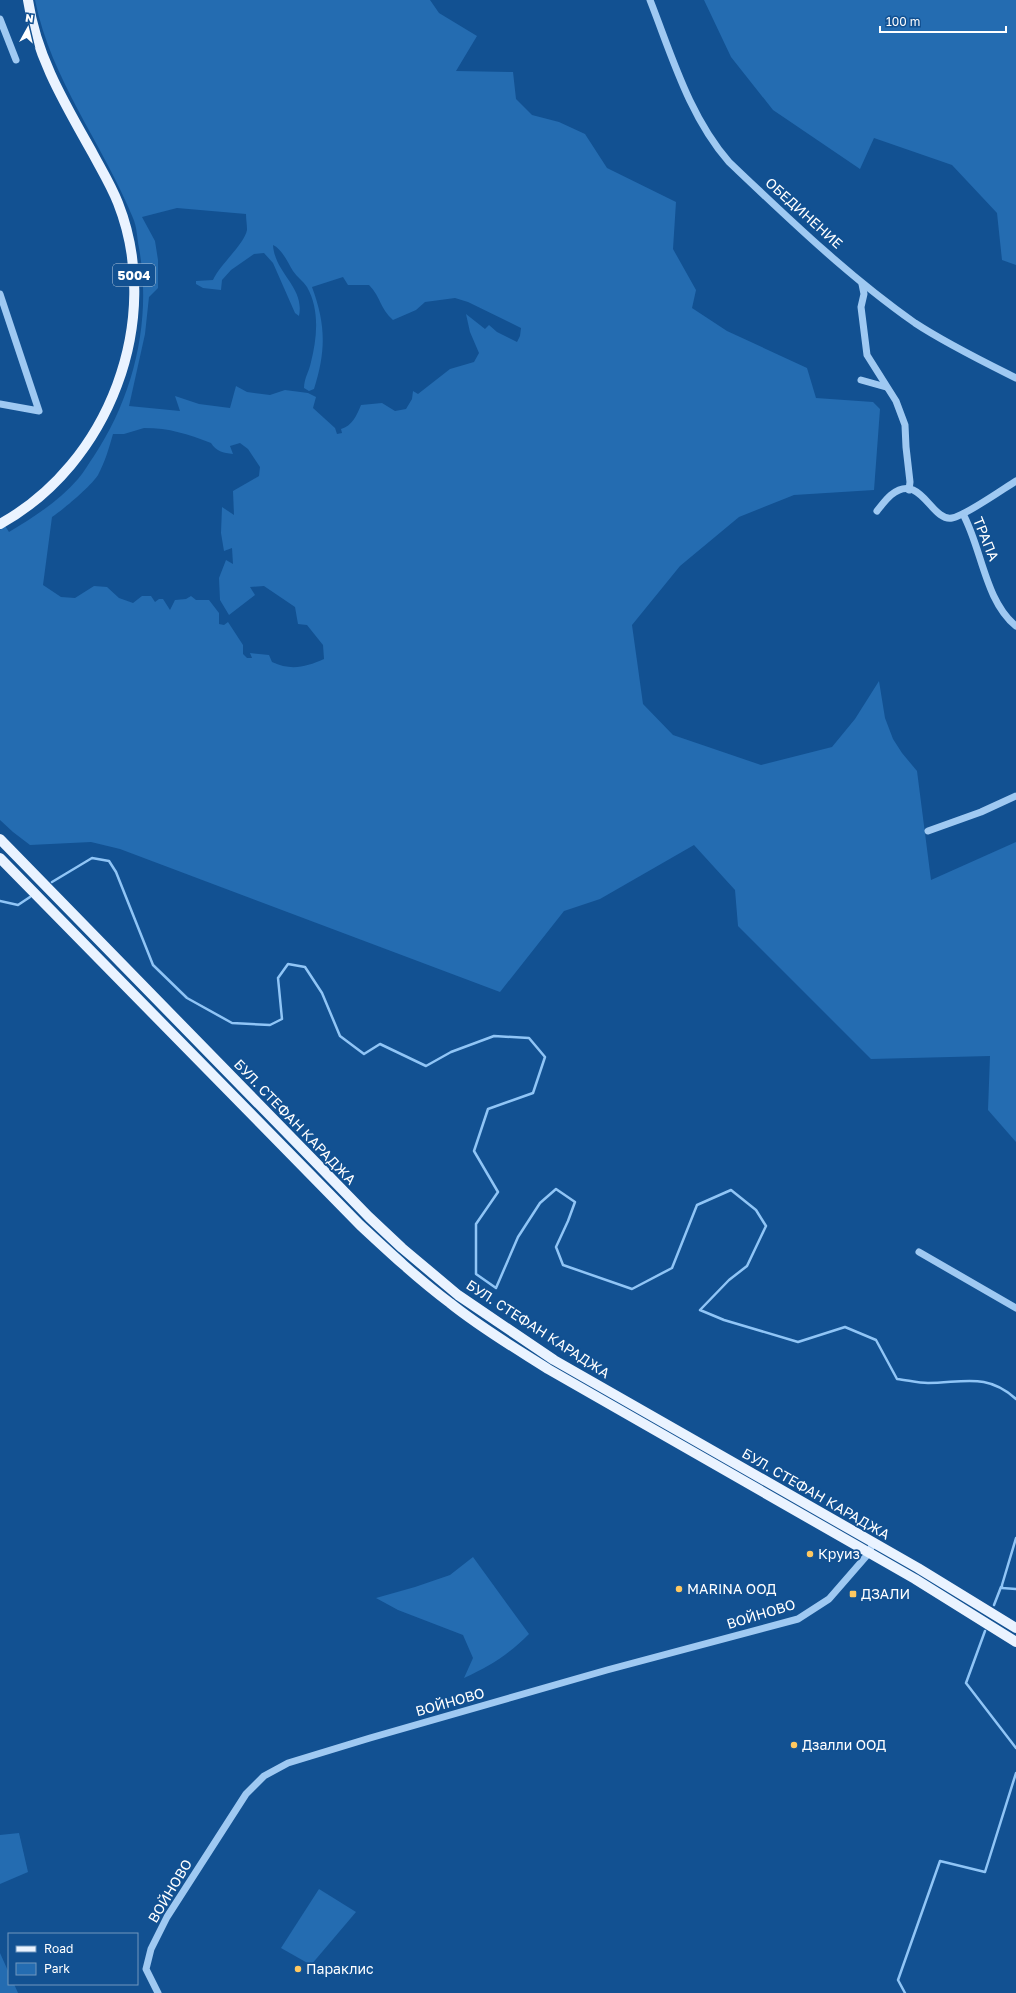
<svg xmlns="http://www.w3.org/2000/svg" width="1016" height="1993" viewBox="0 0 1016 1993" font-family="'Golos Text',sans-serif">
  <rect width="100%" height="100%" fill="#125192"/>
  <g fill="#246cb1" fill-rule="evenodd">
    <path d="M35,0H430L439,13L477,36L456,71L513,72L516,99L532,115L559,122L585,134L607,168L676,202L673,249L696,290L692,308L727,331L807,368L816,398L873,402L880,409L874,490L794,495L739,517L680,566L632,625L643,704L673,735L761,765L832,747L855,719L879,681L885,718L893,739L902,753L917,771L931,880L1016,842V1142L988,1110L990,1056L871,1059L738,926L735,890L694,845L600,899L564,911L500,992L120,849L91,842L30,845L13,832L0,820V518L9,532C34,517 59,501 78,479C84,472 89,463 94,456C134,396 152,320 139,248C137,238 137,227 133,218C103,144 51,80 35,0ZM177,208L246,214C246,219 247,225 247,230C244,245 220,264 213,280L196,281V284L203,288L221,290L222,280L231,270L254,254L264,253L273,263L295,313L299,316C305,287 275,274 273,245C282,249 288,263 293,271C297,277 303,281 307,287C320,310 317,338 311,362C309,372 304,378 304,388L309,391L314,389C326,351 326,325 312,287L343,277L348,285H369C381,297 380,309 393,320L416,310L425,302L455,298L468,302L521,328L520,336L517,342L497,332L489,325L485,329L466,314L470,332L479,353L474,362L450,369L418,394L413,391L412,399L406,409L395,411L382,403L361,405C357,415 352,426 341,429L342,433L337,434L335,428L313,408L316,397L308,393L285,390L270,395L247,392L236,386L230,408L199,404L175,396L180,411L129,406L145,334L149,297L158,288V260L155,241L142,217ZM144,428C170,428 187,434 211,443C216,451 223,453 233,454L230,446L240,443L248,449L260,467L259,476L233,491L234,515L222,507L221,533L224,551L232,548L233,564L226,560L219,578L220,600L229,615L255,595L250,587L264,586L295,607L298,624L307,625L323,645L324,659C306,667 291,671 272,662L269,655L250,653L252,658H247L243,654V645L228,622L224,625L219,624V613L209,600H196L191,596L186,599L175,600L170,610L163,599H159L155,602L151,596H142L133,603L119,598L107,587L94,586L75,598L61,597L43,585L52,517C64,509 91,486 98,475C105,462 109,448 113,434H124Z"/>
    <path d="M704,0H1016V265L1002,260L997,213L952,165L874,138L860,169L773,110L731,57Z"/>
    <path d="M473,1557L529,1634C508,1655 490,1666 464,1678L473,1658L463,1635L398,1610L376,1598L415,1587L450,1575Z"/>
    <path d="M19,1833L28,1872L0,1884V1835Z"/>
    <path d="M319,1889L356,1912L311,1965L281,1948Z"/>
    <path d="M0,1953L9,1973V1984H14L18,1993H0Z"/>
  </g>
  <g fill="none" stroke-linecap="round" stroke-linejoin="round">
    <g stroke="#90c5f6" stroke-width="2.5">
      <path d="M52,882L92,858L109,861L116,872L153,965L187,998L232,1023L270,1025L282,1019L278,978L288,964L305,967L322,993L340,1036L364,1054L380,1044L426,1066L451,1052L494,1036L529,1038L545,1057L533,1093L488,1109L474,1151L498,1192L476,1224V1274L496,1288L518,1237L540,1203L556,1189L575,1202L568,1221L556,1247L563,1265L632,1289L672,1268L697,1205L731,1190L756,1210L766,1226L747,1266L729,1280L700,1310L724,1320L798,1342L845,1327L876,1340L897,1379C907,1380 918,1383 928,1383C962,1383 987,1372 1016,1399"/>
      <path d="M0,901L18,905L30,897"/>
      <path d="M1016,1538L1002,1585V1588L1016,1589"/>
      <path d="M994,1605L1001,1587"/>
      <path d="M985,1631L966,1683L1016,1748"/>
      <path d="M905,1993L898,1980L940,1861L985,1872L1016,1773"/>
    </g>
    <g stroke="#9fc9f2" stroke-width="7">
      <path d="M650,0C672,56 689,116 729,162C788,218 848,276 915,323C947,344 982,361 1016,378"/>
      <path d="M0,19L16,60"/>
      <path d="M862,284L864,294L861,307L867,355L896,401L905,425L906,447L910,482L909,490"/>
      <path d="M0,294L39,411L0,404"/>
      <path d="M861,380L886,387"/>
      <path d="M877,511C881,506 886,499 891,495C921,471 931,522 952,518C965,516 1003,489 1016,481"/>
      <path d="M963,514C982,549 985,601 1016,626"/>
      <path d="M928,831L981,812L1016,796"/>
      <path d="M919,1252L1016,1308"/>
      <path d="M158,1993L146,1969L151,1949L167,1917L246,1794L264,1776L288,1763L370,1738L607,1670L798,1619L829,1599L869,1553L873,1542"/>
    </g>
    <g stroke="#eaf3ff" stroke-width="10">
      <path d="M0,524C109,464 164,320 118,203C111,185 101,169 92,152C65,104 36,56 28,0"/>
      <path d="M0,839L369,1217L402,1248L458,1295L554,1360L918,1568L1016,1628"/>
      <path d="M0,858L360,1225C389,1252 418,1279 450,1303C481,1328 515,1348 548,1369L915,1579L1016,1642"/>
    </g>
  </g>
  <g fill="#ffc860" stroke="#125192" stroke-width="1.5">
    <circle cx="810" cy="1554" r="4"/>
    <circle cx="679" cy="1589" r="4"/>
    <rect x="849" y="1590" width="8" height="8" rx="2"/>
    <circle cx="794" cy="1745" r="4"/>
    <circle cx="298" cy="1969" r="4"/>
  </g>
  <g text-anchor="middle" stroke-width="3.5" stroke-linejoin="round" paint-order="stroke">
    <rect fill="#125192" stroke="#b8cbde" stroke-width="1" x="113" y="264" width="42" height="22" rx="3"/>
    <g font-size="13" font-weight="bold" fill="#fff">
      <text x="134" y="280">5004</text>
    </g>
    <g font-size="14" fill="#fff" stroke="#125192">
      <text transform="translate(804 213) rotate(42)" y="5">ОБЕДИНЕНИЕ</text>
      <text transform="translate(986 539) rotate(68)" y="5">ТРАПА</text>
      <text transform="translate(295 1122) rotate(46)" y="5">БУЛ. СТЕФАН КАРАДЖА</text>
      <text transform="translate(538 1329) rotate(33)" y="5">БУЛ. СТЕФАН КАРАДЖА</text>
      <text transform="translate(816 1494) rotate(30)" y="5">БУЛ. СТЕФАН КАРАДЖА</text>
      <text transform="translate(761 1614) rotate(-17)" y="5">ВОЙНОВО</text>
      <text transform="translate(450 1702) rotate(-16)" y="5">ВОЙНОВО</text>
      <text transform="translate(170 1891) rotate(-59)" y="5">ВОЙНОВО</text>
    </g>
    <g font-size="14" fill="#fff" stroke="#125192" text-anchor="start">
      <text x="818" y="1559">Круиз</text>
      <text x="687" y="1594">MARINA ООД</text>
      <text x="861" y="1599">ДЗАЛИ</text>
      <text x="802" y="1750">Дзалли ООД</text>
      <text x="306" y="1974">Параклис</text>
    </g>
  </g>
  <rect x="8" y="1933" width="130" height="52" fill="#125192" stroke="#7197be"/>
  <rect x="16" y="1946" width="20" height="6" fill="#eaf3ff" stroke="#7197be"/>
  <text x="44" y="1953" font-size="12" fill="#ffffff">Road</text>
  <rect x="16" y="1963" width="20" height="12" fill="#246cb1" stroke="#7197be"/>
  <text x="44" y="1973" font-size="12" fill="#ffffff">Park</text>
  <g transform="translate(28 28) rotate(8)" stroke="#125192" stroke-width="3" paint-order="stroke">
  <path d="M0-3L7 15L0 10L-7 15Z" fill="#ffffff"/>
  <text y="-6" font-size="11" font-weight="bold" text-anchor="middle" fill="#ffffff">N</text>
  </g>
  <path d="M880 26v6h126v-6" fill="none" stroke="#ffffff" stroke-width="2"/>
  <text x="886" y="26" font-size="12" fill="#ffffff" stroke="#125192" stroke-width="3" paint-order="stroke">100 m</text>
</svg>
